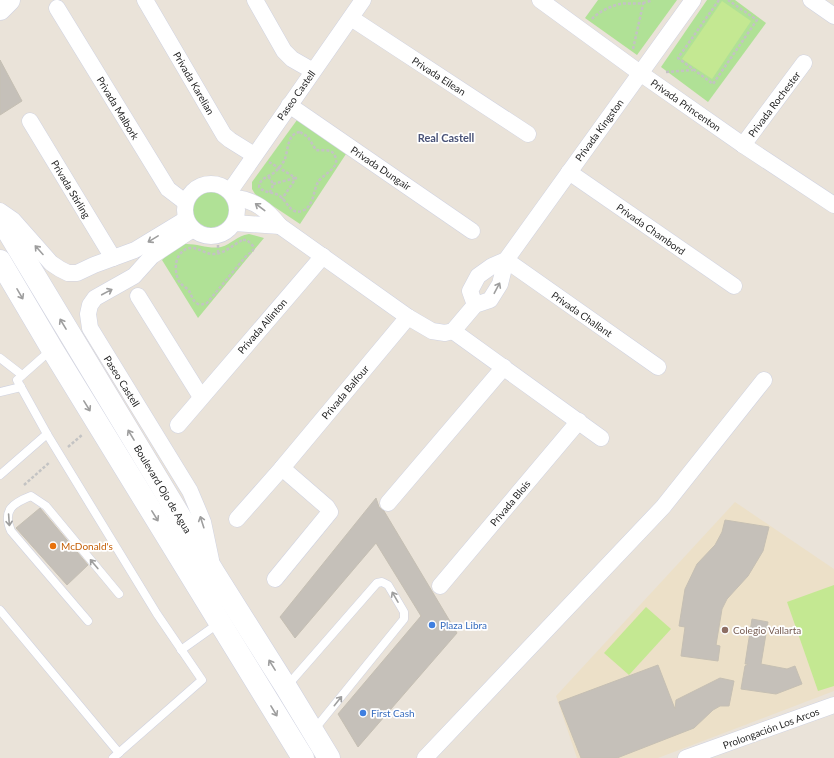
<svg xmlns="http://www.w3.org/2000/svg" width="834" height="758" viewBox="0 0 834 758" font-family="Lato,sans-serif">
  <rect width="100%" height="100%" fill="#eae3d9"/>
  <path fill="#ece0c8" d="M735,502L834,569V691L658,758H577L556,696Z"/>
  <g fill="#b0e196">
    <path d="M598,0H677L637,55L585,18Z"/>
    <path d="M707,0H735L766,23L708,102L661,67Z"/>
    <path d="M297,120L346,154L300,224L255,194L252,189V182Z"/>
    <circle cx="211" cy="210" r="19"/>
    <path d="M249,234L264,238L198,318L162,260C167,256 172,249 178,246C189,240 207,250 221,247C232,244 236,236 249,234Z"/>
  </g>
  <g fill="#c4e892">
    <path d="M722,1L751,21L712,79L682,59Z"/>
    <path d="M834,585V686L818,691L787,602Z"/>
    <path d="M646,607L671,629L629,675L604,653Z"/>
  </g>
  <g fill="#c5c0b9" stroke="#c5bfb3">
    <path d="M0,60L22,101L0,115Z"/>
    <path d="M376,498L379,507L384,511L457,633L358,747L338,714L421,616L376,543L295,638L280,617Z"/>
    <path d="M40,508L88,565L67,585L16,528Z"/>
    <path d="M725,520L769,527L763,551L748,576L727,599L722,609L716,645L720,646L718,661L681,656L685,627L679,626L685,589L697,564L715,545L722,532Z"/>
    <path d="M752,619L768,622L761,664L787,669L795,666L802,684L776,694L741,689L745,666L748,664H745Z"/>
    <path d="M658,665L675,709L676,700L720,678L734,681L729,706H720L713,710L694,728L617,758H581L559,702Z"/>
  </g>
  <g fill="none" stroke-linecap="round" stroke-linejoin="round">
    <g stroke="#cfd2e1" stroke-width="9">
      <g id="lane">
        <path d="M52,349L17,380L47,434L157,614L202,680L113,758"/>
        <path d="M0,358L22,375"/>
        <path d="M0,392L21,387"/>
        <path d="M0,475L47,434"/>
        <path d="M0,610L119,753"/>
        <path d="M88,621L11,531C2,510 13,503 31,496L46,506L119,594"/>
        <path d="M181,650L219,623"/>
        <path d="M287,686L377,583L382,582L388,585L404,612V619L314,730"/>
      </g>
    </g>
    <g stroke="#cfd2e1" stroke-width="17">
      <g id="street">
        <path d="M145,0L224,135L230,140L254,155"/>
        <path d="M255,0L284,51L292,59L313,71"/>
        <path d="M540,0L640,73L743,145L834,205"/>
        <path d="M811,0L834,16"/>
        <path d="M57,8L168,189L185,202"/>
        <path d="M351,18L528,134"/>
        <path d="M289,105L472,231"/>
        <path d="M30,121L113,258"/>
        <path d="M743,145L804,63"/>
        <path d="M569,172L734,286"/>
        <circle cx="211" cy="210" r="26"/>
        <path d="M230,191L363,0"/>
        <path d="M235,198C255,200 267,210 280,226L408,317L432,331L445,333L453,331L475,305L490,300L500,284L506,260L693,0"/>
        <path d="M0,211L13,220L51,263L60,269L68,273H77L94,265L135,250L186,219"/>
        <path d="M234,223L280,226"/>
        <path d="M193,229L152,256L134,276L95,298L90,305L88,314L90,328L190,491L203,522L211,560"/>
        <path d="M506,260L658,367"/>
        <path d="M138,296L201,397"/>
        <path d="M475,305L470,291L478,276L492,266L506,260"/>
        <path d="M453,331L601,438"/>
        <path d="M178,425L323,256"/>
        <path d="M388,503L504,367"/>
        <path d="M237,519L282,468L408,317"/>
        <path d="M275,579L330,512L327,507L282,468"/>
        <path d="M440,586L579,421"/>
        <path d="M425,758L663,507L764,380"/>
        <path d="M686,758L834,705"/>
      </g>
    </g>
    <g stroke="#cfd2e1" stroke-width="23">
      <g id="secondary">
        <path d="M0,9L9,0"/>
        <path d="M0,218L214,573L286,687L329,758"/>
        <path d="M0,261L52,349L303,758"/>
      </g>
    </g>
    <g stroke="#c3c3c3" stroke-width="2.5" stroke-dasharray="3 2" stroke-linecap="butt">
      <path d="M719,0L678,58L713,84L757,20L728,0"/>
      <path d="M592,19C598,12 611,6 620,4C632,2 640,6 652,0"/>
      <path d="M633,49L644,0"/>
      <path d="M666,72L693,70"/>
      <path d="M300,132L308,137L316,150C323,151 332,148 335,156C341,168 323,174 318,182C313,191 314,207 302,211C291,215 287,202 281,197C274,191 265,194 259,187C260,177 270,177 276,171C279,168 282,164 284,161C289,151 286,134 300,132Z"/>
      <path d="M269,162L296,178L282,199"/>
      <path d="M268,177L271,179C273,185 273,188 269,193"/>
      <path d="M273,184L295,178"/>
      <path d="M218,235V254"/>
      <path d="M243,240H247L253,246C254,251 252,252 247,255L207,303C204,304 202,305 198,304C193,302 192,296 189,291C187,288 183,286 180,283C174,273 174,258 183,251C193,243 202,253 212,254C224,255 233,244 243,240Z"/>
      <path d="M68,447L82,435"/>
      <path d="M24,485L50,462"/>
    </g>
    <use href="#lane" stroke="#fff" stroke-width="8"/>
    <use href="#street" stroke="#fff" stroke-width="16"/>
    <use href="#secondary" stroke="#fff" stroke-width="22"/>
  </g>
  <defs><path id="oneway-shaft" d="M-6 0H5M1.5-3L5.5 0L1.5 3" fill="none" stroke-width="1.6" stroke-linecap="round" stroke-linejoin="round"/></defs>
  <g stroke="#9e9e9e">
    <use href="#oneway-shaft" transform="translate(260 207) rotate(-143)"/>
    <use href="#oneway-shaft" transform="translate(153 239) rotate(149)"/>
    <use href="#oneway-shaft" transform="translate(39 250) rotate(-132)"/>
    <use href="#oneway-shaft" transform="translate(497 288) rotate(-62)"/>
    <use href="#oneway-shaft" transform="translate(107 292) rotate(-28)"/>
    <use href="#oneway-shaft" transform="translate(20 294) rotate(60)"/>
    <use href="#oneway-shaft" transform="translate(63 324) rotate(-121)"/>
    <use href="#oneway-shaft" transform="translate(87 406) rotate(58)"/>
    <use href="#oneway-shaft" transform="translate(131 435) rotate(-121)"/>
    <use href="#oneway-shaft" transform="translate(155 516) rotate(58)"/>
    <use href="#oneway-shaft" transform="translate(9 520) rotate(86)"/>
    <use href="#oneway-shaft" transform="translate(202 522) rotate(-108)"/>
    <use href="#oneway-shaft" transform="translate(94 564) rotate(-130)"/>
    <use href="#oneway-shaft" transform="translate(395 597) rotate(-120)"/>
    <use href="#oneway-shaft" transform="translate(272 665) rotate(-122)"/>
    <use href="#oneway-shaft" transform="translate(338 701) rotate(-51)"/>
    <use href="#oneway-shaft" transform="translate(274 711) rotate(59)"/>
  </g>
  <circle fill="#e8710a" stroke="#fff" stroke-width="1.5" cx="53" cy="546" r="4"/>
  <g fill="#3f7fe0" stroke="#fff" stroke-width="1.5">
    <circle cx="432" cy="625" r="4"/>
    <circle cx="363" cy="713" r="4"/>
  </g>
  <circle fill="#8d6e63" stroke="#fff" stroke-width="1.5" cx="725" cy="630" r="4"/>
  <g text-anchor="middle" stroke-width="3.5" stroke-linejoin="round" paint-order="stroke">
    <g font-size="10" fill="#282828" stroke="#fff">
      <text transform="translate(439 76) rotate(33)" y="4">Privada Eilean</text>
      <text transform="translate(194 83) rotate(60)" y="4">Privada Karelian</text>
      <text transform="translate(296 95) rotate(-55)" y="4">Paseo Castell</text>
      <text transform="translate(774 104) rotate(-53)" y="4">Privada Rochester</text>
      <text transform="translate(686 105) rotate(35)" y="4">Privada Princenton</text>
      <text transform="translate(118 108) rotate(59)" y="4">Privada Malbork</text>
      <text transform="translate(599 130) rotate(-54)" y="4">Privada Kingston</text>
      <text transform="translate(381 168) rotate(34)" y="4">Privada Dungair</text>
      <text transform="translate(71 189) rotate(59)" y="4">Privada Stirling</text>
      <text transform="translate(651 229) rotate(35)" y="4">Privada Chambord</text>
      <text transform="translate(582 314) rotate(35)" y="4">Privada Challant</text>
      <text transform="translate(262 326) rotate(-49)" y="4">Privada Allinton</text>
      <text transform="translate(122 381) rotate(58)" y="4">Paseo Castell</text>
      <text transform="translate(345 392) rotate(-50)" y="4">Privada Balfour</text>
      <text transform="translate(163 489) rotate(59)" y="4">Boulevard Ojo de Agua</text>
      <text transform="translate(510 503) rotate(-50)" y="4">Privada Blois</text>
      <text transform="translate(771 728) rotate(-20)" y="4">Prolongación Los Arcos</text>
    </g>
    <g font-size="10" fill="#c56008" stroke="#fff" text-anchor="start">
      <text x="61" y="550">McDonald's</text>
    </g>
    <g font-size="10" fill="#366cbe" stroke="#fff" text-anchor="start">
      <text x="440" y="629">Plaza Libra</text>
      <text x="371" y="717">First Cash</text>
    </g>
    <g font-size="10" fill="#785e54" stroke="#fff" text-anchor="start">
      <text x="733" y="634">Colegio Vallarta</text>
    </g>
    <g font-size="11" font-weight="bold" fill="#495277" stroke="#fff">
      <text x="446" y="142">Real Castell</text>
    </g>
  </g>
</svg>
